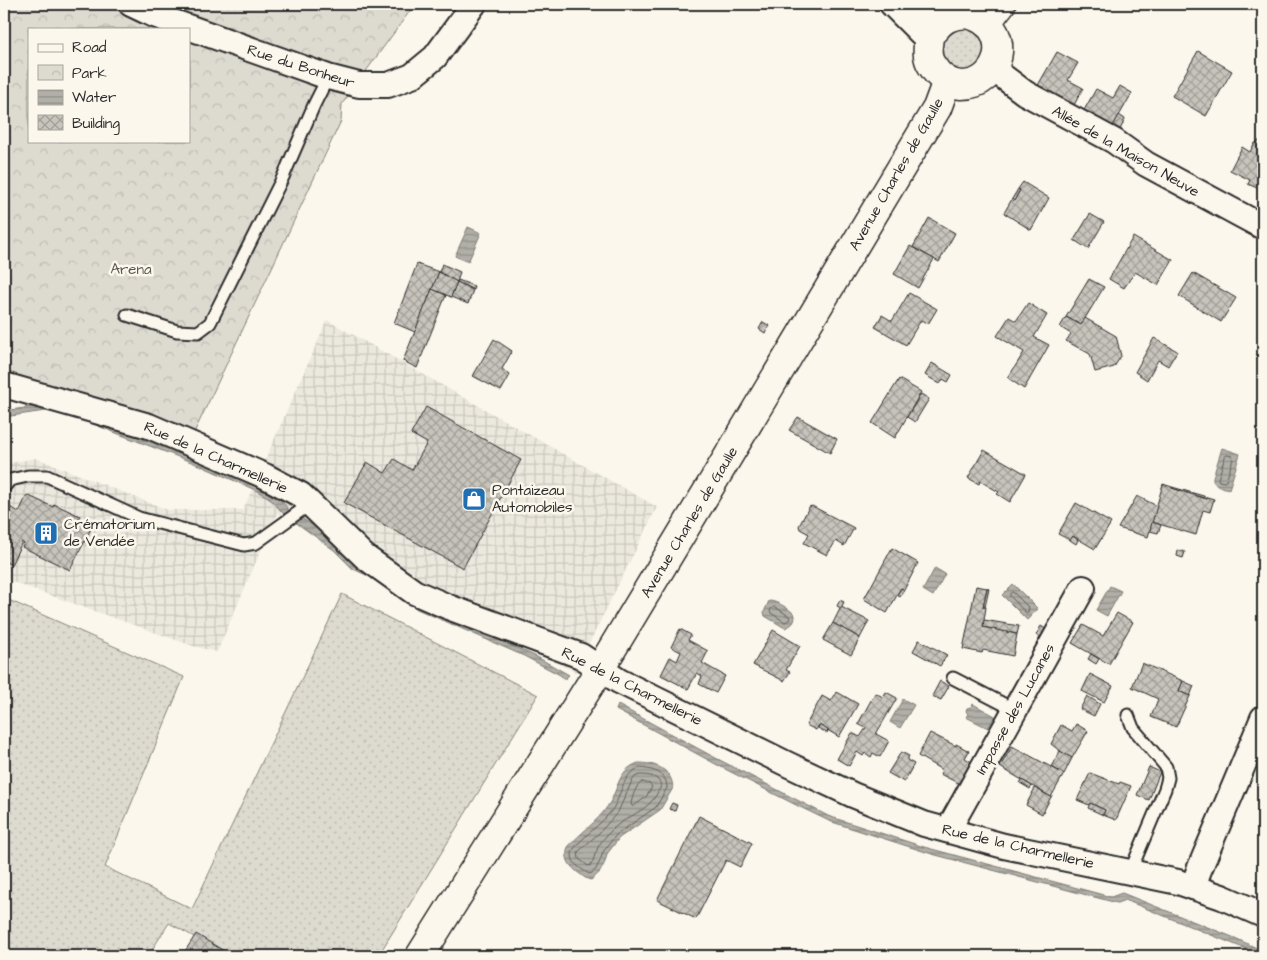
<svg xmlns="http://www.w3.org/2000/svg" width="1267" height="960" viewBox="0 0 1267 960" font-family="'Architects Daughter',sans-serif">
  <defs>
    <pattern id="industrial-grid" width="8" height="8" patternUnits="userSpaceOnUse" patternTransform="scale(1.25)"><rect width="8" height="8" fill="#ebe8de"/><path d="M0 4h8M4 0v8" fill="none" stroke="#cac7bf"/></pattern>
    <pattern id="grass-dots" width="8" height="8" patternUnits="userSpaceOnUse" patternTransform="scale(1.25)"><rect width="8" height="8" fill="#dddad0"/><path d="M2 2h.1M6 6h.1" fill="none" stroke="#bebbb3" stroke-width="1.8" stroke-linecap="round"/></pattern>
    <pattern id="park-crowns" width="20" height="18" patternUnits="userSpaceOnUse" patternTransform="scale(1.25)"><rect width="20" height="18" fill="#dddad0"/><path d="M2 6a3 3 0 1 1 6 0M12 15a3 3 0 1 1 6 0" fill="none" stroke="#bebbb3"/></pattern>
    <pattern id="water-rules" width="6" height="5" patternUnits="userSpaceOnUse" patternTransform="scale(1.25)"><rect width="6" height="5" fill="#b1afa7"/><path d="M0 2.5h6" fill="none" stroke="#908f88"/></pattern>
    <pattern id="building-cross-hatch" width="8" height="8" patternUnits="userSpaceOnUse" patternTransform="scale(1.25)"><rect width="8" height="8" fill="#c7c4bc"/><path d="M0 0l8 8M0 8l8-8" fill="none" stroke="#a29f99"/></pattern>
  </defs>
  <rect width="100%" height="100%" fill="#fbf7ec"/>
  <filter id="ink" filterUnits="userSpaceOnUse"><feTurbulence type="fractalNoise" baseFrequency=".02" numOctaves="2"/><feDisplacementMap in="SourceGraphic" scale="10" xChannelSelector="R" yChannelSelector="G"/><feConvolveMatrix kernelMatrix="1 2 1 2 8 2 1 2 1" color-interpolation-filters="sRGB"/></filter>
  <g filter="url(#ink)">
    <path fill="url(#industrial-grid)" d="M327,320L657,507L575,672L277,513L217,652L193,646L4,579V464L36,458L168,510H243Z"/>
    <g fill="url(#grass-dots)" stroke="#84827e">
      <circle cx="963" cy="49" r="22"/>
      <path d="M342,594L538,695L378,956H229L169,923L148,956H4V598L184,677L105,867L192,909Z"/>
    </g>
    <path fill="url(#park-crowns)" stroke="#84827e" fill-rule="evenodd" d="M4,4H415L342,104L341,121L193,435L99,400L4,373ZM29,29H189V141H29Z"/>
    <g fill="url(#water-rules)" stroke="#7b7a75">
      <path d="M468,227L481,233L468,262L455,256Z"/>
      <path d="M45,405L90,418L270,489L290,511L323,532L431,610L537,657L569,675L565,679L560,675L524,656L417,609L371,577L353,569L334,550L284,514L268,497L253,489L199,465L80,419L52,410L4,417V411Z"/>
      <path d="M1222,448L1240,454L1229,489L1217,486L1213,481V477Z"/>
      <path d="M935,568L945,574L933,596L923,590Z"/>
      <path d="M1013,584L1038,609L1027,620L1002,595Z"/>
      <path d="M1110,586L1121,591L1107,616L1096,610Z"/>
      <path d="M769,601C777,601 790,609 795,615C795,623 792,625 785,628L765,616L764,612Z"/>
      <path d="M903,699L914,705L900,728L890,722Z"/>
      <path d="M973,704L995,716L988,728L966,717L968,714L966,711L967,708L971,707Z"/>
      <path d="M618,705L710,755L828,816L924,847L1111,897L1122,893L1235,938L1263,951V956L1125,900L1117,903L932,854L829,821L800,807L723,768L616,710Z"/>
      <path d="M638,763C655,763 672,769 673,788L660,810L619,838L607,854L605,862L600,872L591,880C586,879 584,877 580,874C570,867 564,859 568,847C580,833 597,822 607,807C619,791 616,771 638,763Z"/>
    </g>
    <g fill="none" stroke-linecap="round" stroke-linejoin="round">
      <g stroke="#61605d" stroke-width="1">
        <path d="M1227,455L1232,456L1233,459L1226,481L1224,482L1219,481L1218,479L1225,457Z"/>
        <path d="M1012,592L1014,593L1029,608L1028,612H1025L1010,596V594Z"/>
        <path d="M775,607L789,616L790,619L787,621L785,622L771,613L770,611L771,609Z"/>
        <path d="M639,768C652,769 667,772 667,788L656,807L616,835L603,852L600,861L596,869L592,873L589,874C579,867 569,863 573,850C584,835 601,825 612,810C622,796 621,775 639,768Z"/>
        <path d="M640,775C649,775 659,776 661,786C658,792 655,798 650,803C639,814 622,819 611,831C606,836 599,843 597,850C594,855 594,860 591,865L588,866L579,859L578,852L599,833L618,812L632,781L635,777Z"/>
        <path d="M642,782L650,784L652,787L646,797L634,806H632L631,803C633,796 635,786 642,782Z"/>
      </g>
    </g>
    <g fill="url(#building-cross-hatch)" stroke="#2b2b2b">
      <path d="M1198,51L1232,71L1206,116L1172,96Z"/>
      <path d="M1057,52L1078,63L1068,80L1083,88L1073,107L1037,87Z"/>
      <path d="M1120,86L1132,93L1112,128L1083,112L1096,89L1113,98Z"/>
      <path d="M1119,115L1125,119L1119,132L1112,128Z"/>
      <path d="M1260,140L1263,142V176L1257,188L1248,184L1250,180L1230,170L1242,147L1250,152L1254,144Z"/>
      <path d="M1023,182L1049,198L1031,230L1004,213L1012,199L1014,201L1020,190L1018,189Z"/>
      <path d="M1018,189L1020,190L1014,201L1012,199Z"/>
      <path d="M1090,214L1104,222L1088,249L1074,240Z"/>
      <path d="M929,218L955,233L939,262L913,247Z"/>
      <path d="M1133,237L1173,260L1158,285L1135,272L1124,288L1109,279Z"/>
      <path d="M910,246L934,259L918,288L894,274Z"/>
      <path d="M417,264L439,272L415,332L394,323Z"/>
      <path d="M442,264L460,272L457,282L439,272Z"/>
      <path d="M439,272L457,282L451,297L432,289Z"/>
      <path d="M1193,273L1236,298L1221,322L1179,296Z"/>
      <path d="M1089,279L1104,287L1081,325L1066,317Z"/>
      <path d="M458,280L474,286L473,290L457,282Z"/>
      <path d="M457,282L473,290L468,304L451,297Z"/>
      <path d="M432,289L446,295L417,368L403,361Z"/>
      <path d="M909,293L937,309L928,324L921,320L906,345L875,327L882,315L892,321Z"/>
      <path d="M1028,303L1047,315L1034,337L1049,345L1024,389L1008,378L1024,352L997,336L1009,317L1016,321Z"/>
      <path d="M1066,317L1081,325L1085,318L1116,336L1121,356L1114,367L1095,372L1090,354L1066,341L1071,334L1060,327Z"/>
      <path d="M763,322L770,326L765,333L759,329Z"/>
      <path d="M1154,338L1177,351L1168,366L1158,360L1147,380L1135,372Z"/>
      <path d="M494,339L512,351L502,369L510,375L501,391L473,376Z"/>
      <path d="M932,363L952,375L948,382L943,379L940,384L925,375Z"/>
      <path d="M899,379L921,392L895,438L872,423Z"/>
      <path d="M921,394L929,399L915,422L907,417Z"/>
      <path d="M426,407L521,460L463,568L344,503L367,462L385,473L394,459L412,470L427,443L411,434Z"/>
      <path d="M798,417L837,439L830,453L789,430Z"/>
      <path d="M984,450L1026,474L1010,502L997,494L999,492L980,481L979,484L968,478Z"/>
      <path d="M1163,484L1172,487V488L1207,499V497L1214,499L1210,512L1203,510L1196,535L1152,522Z"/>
      <path d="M1172,487L1207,497V499L1172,488Z"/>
      <path d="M27,495L53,507L54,504L80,516L78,520L92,527L70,570L22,547L24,544L22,542L11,565L4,561V515L8,506L19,512Z"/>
      <path d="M1137,496L1157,506L1148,537L1118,528Z"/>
      <path d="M1076,503L1111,523L1095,549L1073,536L1070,540L1058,534Z"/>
      <path d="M812,506L854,528L844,546L836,541L827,555L804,543L809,534L800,529L799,526L809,507Z"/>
      <path d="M1152,522L1161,525L1158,533L1150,531Z"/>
      <path d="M1073,536L1078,540L1076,544L1070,540Z"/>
      <path d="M892,548L918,563L904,590L901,588L887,613L864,599Z"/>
      <path d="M1178,550L1185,552L1183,558L1177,556Z"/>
      <path d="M976,586L987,588L983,607H986L983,627L1017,634L1013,656L983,650L982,653L963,649Z"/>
      <path d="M901,588L904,590L900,597L897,595Z"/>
      <path d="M987,588L989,589L985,607H983Z"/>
      <path d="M840,600L844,602L841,608L837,606Z"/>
      <path d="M841,607L869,621L860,638L833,623Z"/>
      <path d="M1117,613L1133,622L1109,664L1072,643L1083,625L1103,636Z"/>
      <path d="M984,620L1019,626L1017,634L983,627Z"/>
      <path d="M833,623L860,638L851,655L823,640Z"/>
      <path d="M1041,626L1047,630L1042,638L1036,635Z"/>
      <path d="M680,629L691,635L688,640L708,651L702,663L725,676L716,693L699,684L702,676L697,673L688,689L661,675L670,657L677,661L681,652L671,647Z"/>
      <path d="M773,630L800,646L786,670L790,672L784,681L753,665Z"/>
      <path d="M919,640L947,655L940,666L913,651Z"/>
      <path d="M1091,654L1099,659L1096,664L1088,659Z"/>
      <path d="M1142,663L1183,681L1179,691L1190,696L1176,727L1151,717L1158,699L1132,687Z"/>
      <path d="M1090,674L1113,686L1104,702L1082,691Z"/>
      <path d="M940,681L949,686L941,700L932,696Z"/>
      <path d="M1183,681L1194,686L1190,696L1179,691Z"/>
      <path d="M837,692L858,704L839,737L819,725L816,730L806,725L822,696L831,701Z"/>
      <path d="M886,692L897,698L876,734L889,741L880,757L873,753L871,757L865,753L863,756L857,752L849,766L837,759L852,733L860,737L866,728L858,724L875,693L883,697Z"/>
      <path d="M1087,696L1100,704L1094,716L1080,709Z"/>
      <path d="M1076,724L1088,731L1072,758L1060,751L1051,744L1061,725L1072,731Z"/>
      <path d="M819,725L828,730L827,733L818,728Z"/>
      <path d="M930,733L956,746V744L969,751L965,758L973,763L962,785L940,774L942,770L918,756Z"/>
      <path d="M1012,746L1064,774L1051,797L1000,767Z"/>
      <path d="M1060,751L1072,758L1064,774L1052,767Z"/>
      <path d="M901,752L909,756L907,760L914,764L904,782L888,773Z"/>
      <path d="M1149,767L1160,772L1149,800L1137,795Z"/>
      <path d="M1090,773L1119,784L1120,782L1131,786L1116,820L1103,815L1105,810L1090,803L1089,805L1077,800Z"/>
      <path d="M1022,780L1032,786L1030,789L1020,783Z"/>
      <path d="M1035,788L1051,797L1042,814L1026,805Z"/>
      <path d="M672,803L677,805L675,811L669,809Z"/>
      <path d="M1090,803L1105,810L1103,815L1088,808Z"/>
      <path d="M699,816L752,843L740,867L726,860L696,919L657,900Z"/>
      <path d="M196,934L229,954L228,956H182Z"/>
    </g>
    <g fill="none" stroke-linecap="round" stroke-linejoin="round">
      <g stroke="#2b2b2b" stroke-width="15">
        <g id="service">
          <path d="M127,315L177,331L198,332L210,323L283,177L314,105L328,77"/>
          <path d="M4,487L10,480L28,476H47L139,518L244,545L256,543L310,504"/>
          <path d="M953,678L1015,710"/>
          <path d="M1128,715L1133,728L1166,767L1168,778L1165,789L1130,872"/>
        </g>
      </g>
      <g stroke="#2b2b2b" stroke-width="28">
        <g id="minor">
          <path d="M131,4L154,15L328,77L359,85H388L412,76L435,57L474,4"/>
          <path d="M892,4L929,41"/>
          <path d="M911,4L947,18"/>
          <path d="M993,69L1025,93L1114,141L1146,164L1263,227"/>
          <path d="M4,385L149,426L265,476L301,495L365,557L414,592L451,608L581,656L619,681L787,764L853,795L924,824L1004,846L1178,882L1222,897L1263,915"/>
          <path d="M948,830L1083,588"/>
          <path d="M1193,887L1199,870L1263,718"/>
        </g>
      </g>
      <g stroke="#2b2b2b" stroke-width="31">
        <g id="secondary">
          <path d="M965,14C968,15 972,15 976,17C1013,31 1001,86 961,85C949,84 939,77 933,67C928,61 927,53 928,45C929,42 928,37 930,34C931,32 933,31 935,29C944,18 950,16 965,14Z"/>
          <path d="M986,23L1001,4"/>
          <path d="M420,956L600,669L720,470L937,108L947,81"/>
        </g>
      </g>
      <use href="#service" stroke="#fbf7ec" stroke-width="11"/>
      <use href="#minor" stroke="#fbf7ec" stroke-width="24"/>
      <use href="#secondary" stroke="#fbf7ec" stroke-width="28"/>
    </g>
  </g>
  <defs>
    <g id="shop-square" transform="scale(1.25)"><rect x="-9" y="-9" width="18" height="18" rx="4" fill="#1f6fb2" stroke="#fbf7ec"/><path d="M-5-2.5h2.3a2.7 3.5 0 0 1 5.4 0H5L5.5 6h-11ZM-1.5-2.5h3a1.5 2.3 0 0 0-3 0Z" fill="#fff"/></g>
    <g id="building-square" transform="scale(1.25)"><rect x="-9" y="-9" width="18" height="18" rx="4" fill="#1f6fb2" stroke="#fbf7ec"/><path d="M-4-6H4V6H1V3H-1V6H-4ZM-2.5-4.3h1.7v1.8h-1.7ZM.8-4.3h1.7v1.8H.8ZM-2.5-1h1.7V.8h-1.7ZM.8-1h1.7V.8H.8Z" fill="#fff"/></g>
  </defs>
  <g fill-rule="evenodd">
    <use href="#shop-square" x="474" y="499"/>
    <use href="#building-square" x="46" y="533"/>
  </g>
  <g text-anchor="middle" stroke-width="5" stroke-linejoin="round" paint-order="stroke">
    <g font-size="15" fill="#2b2b2b" stroke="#fbf7ec">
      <text transform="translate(301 66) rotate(18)" y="5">Rue du Bonheur</text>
      <text transform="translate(1126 151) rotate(30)" y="5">Allée de la Maison Neuve</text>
      <text transform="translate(896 174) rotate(-60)" y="5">Avenue Charles de Gaulle</text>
      <text transform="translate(216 457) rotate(24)" y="5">Rue de la Charmellerie</text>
      <text transform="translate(689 522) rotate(-59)" y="5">Avenue Charles de Gaulle</text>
      <text transform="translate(632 686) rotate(27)" y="5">Rue de la Charmellerie</text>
      <text transform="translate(1015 709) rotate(-61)" y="5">Impasse des Lucanes</text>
      <text transform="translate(1018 846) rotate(13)" y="5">Rue de la Charmellerie</text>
    </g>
    <g font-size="15" fill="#585754" stroke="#fbf7ec">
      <text x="131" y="274">Arena</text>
    </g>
    <g font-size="15" fill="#2b2b2b" stroke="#fbf7ec" text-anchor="start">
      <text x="492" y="495">Pontaizeau<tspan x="492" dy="17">Automobiles</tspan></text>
      <text x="64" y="529">Crématorium<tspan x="64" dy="17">de Vendée</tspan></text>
    </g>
  </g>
  <rect width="1267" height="960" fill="none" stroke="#fbf7ec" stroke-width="20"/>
  <rect x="10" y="10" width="1247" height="940" fill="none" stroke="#2b2b2b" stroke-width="2" filter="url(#ink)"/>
  <rect x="28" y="28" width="162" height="115" fill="#fbf7ec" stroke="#a8a59f"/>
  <rect x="38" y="44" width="25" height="8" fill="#fbf7ec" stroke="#a8a59f"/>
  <text x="72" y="52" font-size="15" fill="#2b2b2b">Road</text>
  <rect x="38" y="65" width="25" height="15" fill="url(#park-crowns)" stroke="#a8a59f"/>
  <text x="72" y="78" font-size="15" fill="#2b2b2b">Park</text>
  <rect x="38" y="90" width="25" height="15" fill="url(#water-rules)" stroke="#a8a59f"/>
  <text x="72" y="102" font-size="15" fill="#2b2b2b">Water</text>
  <rect x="38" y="115" width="25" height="15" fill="url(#building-cross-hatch)" stroke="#a8a59f"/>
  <text x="72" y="128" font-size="15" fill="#2b2b2b">Building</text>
</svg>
